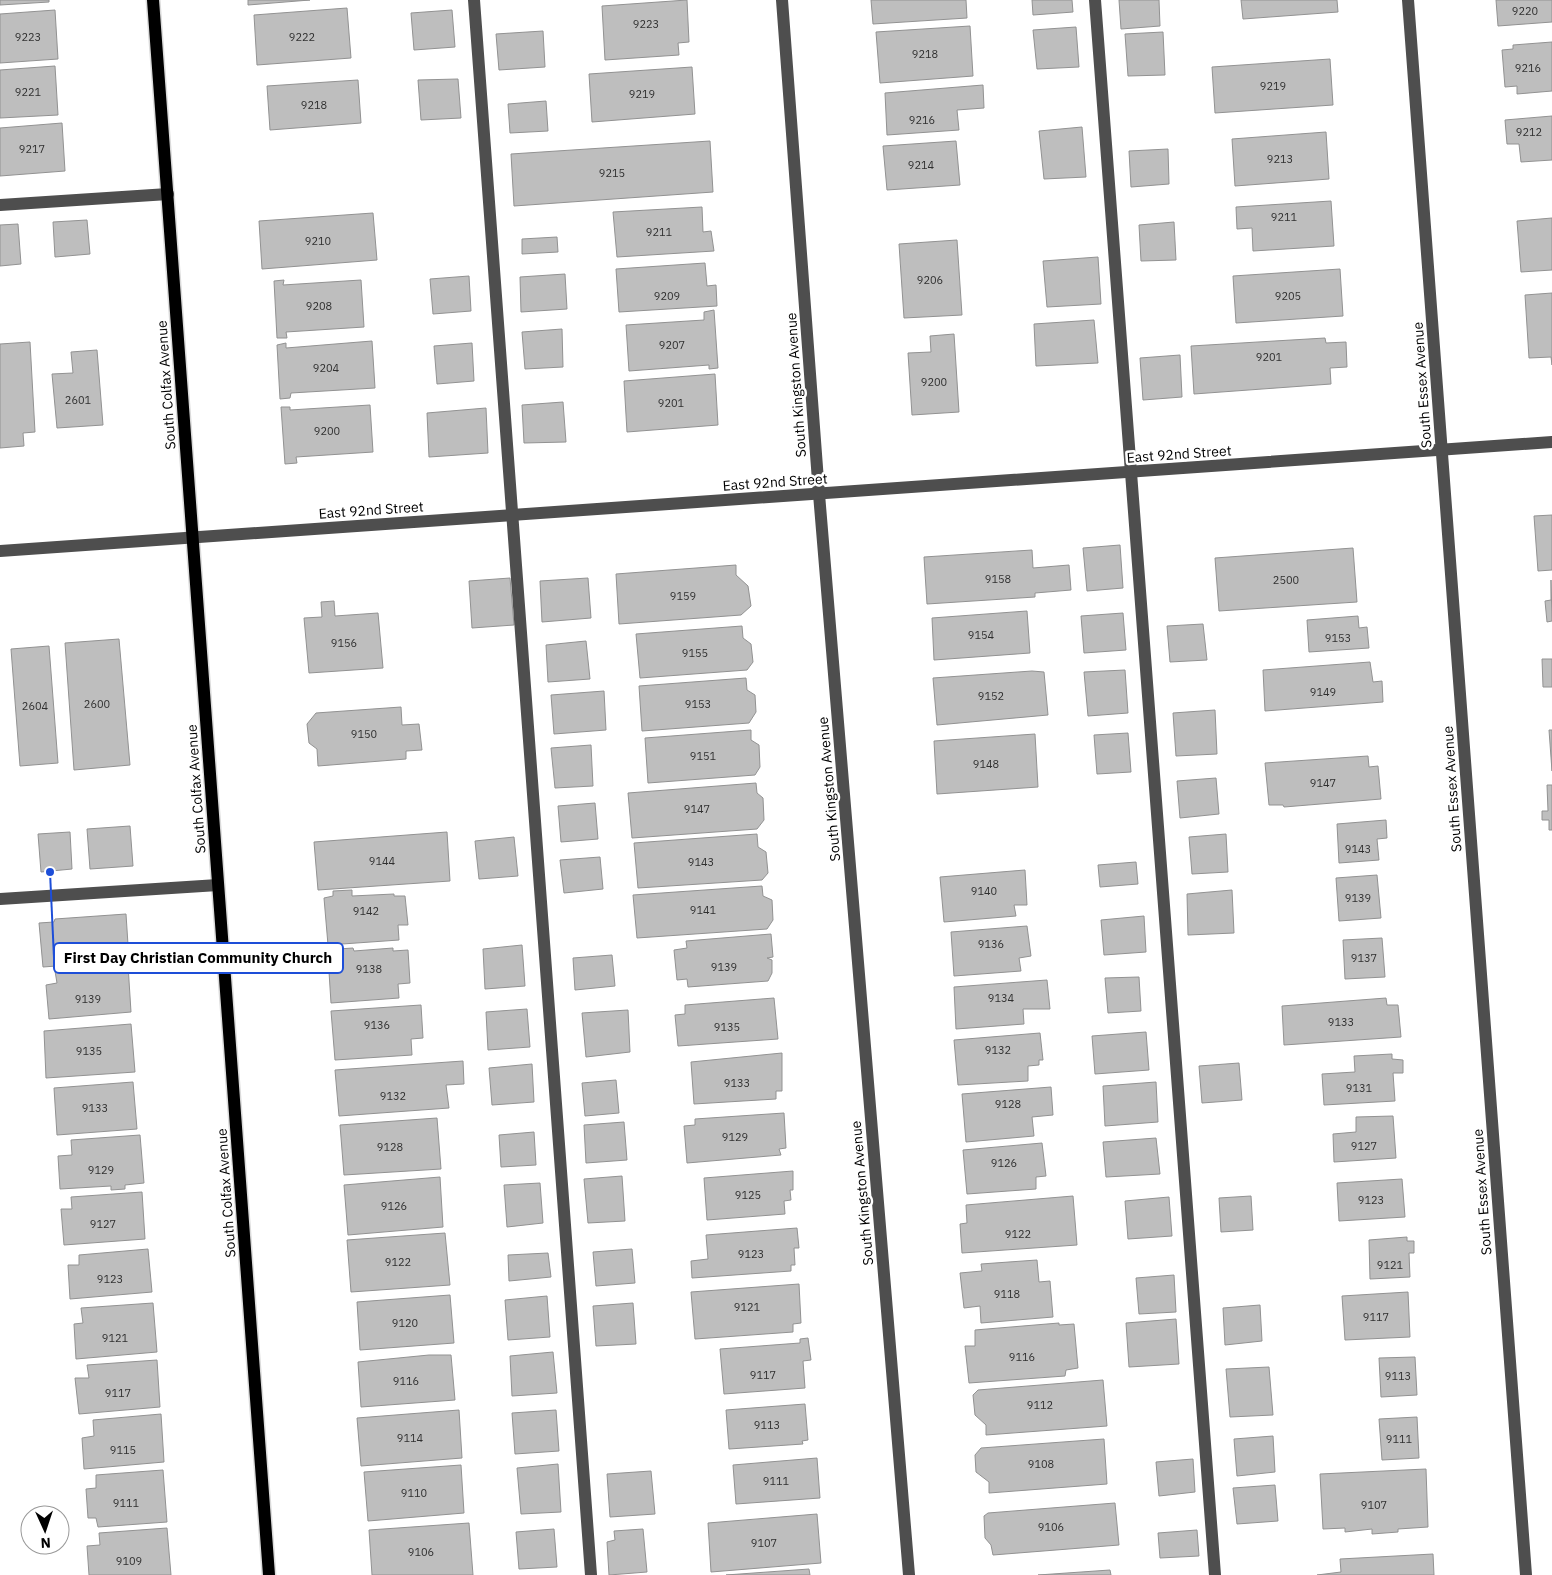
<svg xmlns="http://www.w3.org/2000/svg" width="1552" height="1575" viewBox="0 0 1552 1575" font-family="'IBM Plex Sans',sans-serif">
  <rect width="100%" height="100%" fill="#fff"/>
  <g fill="#bebebe" stroke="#929292">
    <path d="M0,0H49V2L0,5Z"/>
    <path d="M248,0H310L248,5Z"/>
    <path d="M687,0L689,42L678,43L679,55L605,60L602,6Z"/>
    <path d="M871,0H966L967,18L873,24Z"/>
    <path d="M1032,0H1072L1073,12L1033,15Z"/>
    <path d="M1119,0H1159L1160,26L1121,29Z"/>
    <path d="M1241,0H1337L1338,12L1243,19Z"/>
    <path d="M1496,0H1552V22L1498,26Z"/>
    <path d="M347,8L351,58L257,65L254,15Z"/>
    <path d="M55,10L58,59L0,63V14Z"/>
    <path d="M452,10L455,47L414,50L411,13Z"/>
    <path d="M970,26L973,76L880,83L876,32Z"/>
    <path d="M1076,27L1079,67L1037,69L1033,30Z"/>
    <path d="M543,31L545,67L499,70L496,34Z"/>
    <path d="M1163,32L1165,75L1128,76L1125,34Z"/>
    <path d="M1552,42V91L1517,94V86L1505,87L1502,50L1513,49V45Z"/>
    <path d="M1330,59L1333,105L1215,113L1212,67Z"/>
    <path d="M55,66L58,115L0,118V70Z"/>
    <path d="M692,67L695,114L592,122L589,74Z"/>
    <path d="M458,79L461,118L421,120L418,80Z"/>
    <path d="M358,80L361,123L270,130L267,86Z"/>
    <path d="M983,85L984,108L957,110L959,130L887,135L885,93Z"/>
    <path d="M546,101L548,131L510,133L508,104Z"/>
    <path d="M1552,116V160L1521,162L1519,144H1507L1505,120Z"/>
    <path d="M62,123L65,171L0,176V128Z"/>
    <path d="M1082,127L1086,177L1044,179L1039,131Z"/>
    <path d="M1326,132L1329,179L1235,186L1232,139Z"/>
    <path d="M710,141L713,192L514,206L511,154Z"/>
    <path d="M956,141L960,185L887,190L883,146Z"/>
    <path d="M1168,149L1169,184L1131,187L1129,151Z"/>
    <path d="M1331,201L1334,246L1253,251L1252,228L1237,229L1236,207Z"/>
    <path d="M702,207L703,232L711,231L714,251L617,257L613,212Z"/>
    <path d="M373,213L377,260L262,269L259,221Z"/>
    <path d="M1552,218V270L1521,272L1517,221Z"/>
    <path d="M87,220L90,254L55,257L53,222Z"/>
    <path d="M1174,222L1176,260L1141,261L1139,225Z"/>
    <path d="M18,224L21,264L0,266V225Z"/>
    <path d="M557,237L558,252L522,254V239Z"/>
    <path d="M957,240L962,315L904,318L899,244Z"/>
    <path d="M1098,257L1101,304L1047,307L1043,261Z"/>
    <path d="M705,263L707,286L716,285L717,306L619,312L616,269Z"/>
    <path d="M1340,269L1343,316L1236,323L1233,276Z"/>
    <path d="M565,274L567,309L521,312L520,277Z"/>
    <path d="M469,276L471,311L433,314L430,279Z"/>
    <path d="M284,280L283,285L361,280L364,327L286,332L287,338H277L274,281Z"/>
    <path d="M1552,293V365L1551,357L1529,358L1525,295Z"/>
    <path d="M714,310L718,368L709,369V365L629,371L626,325L704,320V312Z"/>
    <path d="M1094,320L1098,363L1036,366L1034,324Z"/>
    <path d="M562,329L563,367L525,369L522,332Z"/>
    <path d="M954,334L959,412L912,415L908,353L931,352L930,336Z"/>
    <path d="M1325,338L1326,343L1346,342L1347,367L1330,368L1331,384L1194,394L1191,346Z"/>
    <path d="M372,341L375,388L291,393L290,398L280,399L277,345L286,343V348Z"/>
    <path d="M30,342L35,432L23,433L24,446L0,448V344Z"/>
    <path d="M472,343L474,381L437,384L434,346Z"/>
    <path d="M97,350L103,425L57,428L52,374L73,373L71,352Z"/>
    <path d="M1180,355L1182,397L1143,400L1140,358Z"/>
    <path d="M715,374L718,425L627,432L624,381Z"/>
    <path d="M563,402L566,442L524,443L522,405Z"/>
    <path d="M370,405L373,452L296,457L297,463L285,464L281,407H290V410Z"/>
    <path d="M486,408L488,453L429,457L427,413Z"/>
    <path d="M1552,515V570L1538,571L1534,516Z"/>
    <path d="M1120,545L1123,588L1087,591L1083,548Z"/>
    <path d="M1353,548L1357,602L1219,611L1215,558Z"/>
    <path d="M1032,550L1033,568L1069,565L1071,590L1035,593V597L927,604L924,557Z"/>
    <path d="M736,565V575L748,586L751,606L741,615L619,624L616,574Z"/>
    <path d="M510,578L514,625L472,628L469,581Z"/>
    <path d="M588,578L591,618L542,622L540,581Z"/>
    <path d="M1551,580L1552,621L1547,622L1545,601L1551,600Z"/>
    <path d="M334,601L335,616L378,613L383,668L309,673L304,618L322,617L321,602Z"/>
    <path d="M1027,611L1030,653L934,660L932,618Z"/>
    <path d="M1123,613L1126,650L1084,653L1081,616Z"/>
    <path d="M1358,616L1359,628L1367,627L1369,648L1309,652L1307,620Z"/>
    <path d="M1203,624L1207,660L1170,662L1167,626Z"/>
    <path d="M742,626L743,638L751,644L753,662L747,670L640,678L636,634Z"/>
    <path d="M119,639L130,765L74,770L65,643Z"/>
    <path d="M586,641L590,679L548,682L546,645Z"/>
    <path d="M49,646L58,763L20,766L11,649Z"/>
    <path d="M1542,659H1552V687H1543Z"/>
    <path d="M1370,662L1373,682L1382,681L1383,702L1265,711L1263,670Z"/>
    <path d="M1125,670L1128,713L1088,716L1084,672Z"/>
    <path d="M1032,671L1044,672L1048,715L937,725L933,678Z"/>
    <path d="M746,678L747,690L755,695L756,712L749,723L642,731L639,686Z"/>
    <path d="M604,691L606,730L554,734L551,695Z"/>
    <path d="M401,707L402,725L419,724L422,750L406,751V759L318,766L317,749L309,743L307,724L316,713Z"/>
    <path d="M1215,710L1217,754L1176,756L1173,713Z"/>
    <path d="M751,730V740L759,745L760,767L755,775L648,783L645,738Z"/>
    <path d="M1549,730H1552V771Z"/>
    <path d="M1128,733L1131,772L1097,774L1094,735Z"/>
    <path d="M1035,734L1038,787L937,794L934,741Z"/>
    <path d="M591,745L593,786L555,788L551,748Z"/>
    <path d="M1368,756L1369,767L1378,766L1381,799L1284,807L1283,805H1269L1265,763Z"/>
    <path d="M1216,778L1219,814L1180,818L1177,781Z"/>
    <path d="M756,783L757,793L763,798L764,820L757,829L632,838L628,793Z"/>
    <path d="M1547,785H1552V830H1549V820H1542V811H1548Z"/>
    <path d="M595,803L598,839L561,842L558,806Z"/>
    <path d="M1386,820L1387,838L1377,839L1379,860L1339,863L1337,824Z"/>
    <path d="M130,826L133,866L90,869L87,829Z"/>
    <path d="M70,832L72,869L41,872L38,834Z"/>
    <path d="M447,832L450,881L318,890L314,842Z"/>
    <path d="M757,834L758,847L766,852L768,873L762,880L638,888L634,843Z"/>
    <path d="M1226,834L1228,872L1192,874L1189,837Z"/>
    <path d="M514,837L518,876L479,879L475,841Z"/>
    <path d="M600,857L603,889L564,893L560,860Z"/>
    <path d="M1136,862L1138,884L1100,887L1098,865Z"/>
    <path d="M1025,870L1027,905H1014L1016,916L944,922L940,877Z"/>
    <path d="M1377,875L1381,918L1339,921L1336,878Z"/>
    <path d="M762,886L763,896L772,900L773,920L767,929L637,938L633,895Z"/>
    <path d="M352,890V896L394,894V896H405L408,925H398L399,940L328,945L324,898L333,896V891Z"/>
    <path d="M1232,890L1234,933L1188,935L1187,894Z"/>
    <path d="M126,914L129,960L110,962V966L96,967V963L43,967L39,923L54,922L55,919Z"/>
    <path d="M1144,916L1146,952L1104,955L1101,920Z"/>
    <path d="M1027,926L1031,956L1019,958L1021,971L954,976L951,932Z"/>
    <path d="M771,934L773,957L767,958L772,960V973L768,981L688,987L687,979L677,980L674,950L687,948L686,941Z"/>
    <path d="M1382,938L1385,977L1345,979L1343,940Z"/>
    <path d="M522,945L525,986L485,989L483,949Z"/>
    <path d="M353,948L354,951L393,948V951L408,950L410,983L398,984L399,998L331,1003L328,956L338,955V949Z"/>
    <path d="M612,955L615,986L575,990L573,958Z"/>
    <path d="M128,965L131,1012L49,1019L46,985L57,983L55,971Z"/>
    <path d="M1139,977L1141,1011L1108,1013L1105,978Z"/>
    <path d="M1047,980L1050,1009H1023L1024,1024L956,1029L954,987Z"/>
    <path d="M774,998L778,1039L678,1046L675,1015L685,1014V1005Z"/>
    <path d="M1386,998L1387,1005H1398L1401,1037L1284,1045L1282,1006Z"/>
    <path d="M421,1005L423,1038L411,1039L412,1055L335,1060L331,1011Z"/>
    <path d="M527,1009L530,1047L488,1050L486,1012Z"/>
    <path d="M628,1010L630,1052L586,1057L582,1013Z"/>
    <path d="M131,1024L135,1072L46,1078L44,1031Z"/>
    <path d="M1146,1032L1149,1070L1095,1074L1092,1036Z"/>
    <path d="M1040,1033L1043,1060H1039V1065L1028,1066V1081L958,1085L954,1040Z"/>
    <path d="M782,1053V1091H776V1099L694,1104L691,1062Z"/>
    <path d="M1392,1054V1059L1403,1060V1073H1393L1395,1101L1324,1105L1322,1074L1355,1072L1354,1056Z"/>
    <path d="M463,1061L464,1084L446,1085L449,1108L339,1116L335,1070Z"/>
    <path d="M1239,1063L1242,1100L1202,1103L1199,1066Z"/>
    <path d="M532,1064L534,1102L492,1105L489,1068Z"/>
    <path d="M616,1080L619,1113L585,1116L582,1083Z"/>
    <path d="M133,1082L137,1129L57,1135L54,1088Z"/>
    <path d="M1156,1082L1158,1122L1105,1126L1103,1086Z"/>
    <path d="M1051,1087L1053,1115L1032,1117L1034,1136L966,1142L962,1094Z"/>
    <path d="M784,1113L786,1148L779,1149L781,1155L687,1163L684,1126L695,1125V1119Z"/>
    <path d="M1393,1116L1396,1158L1334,1162L1333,1134L1356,1132V1117Z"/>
    <path d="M437,1118L441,1169L344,1175L340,1125Z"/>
    <path d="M624,1122L627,1160L586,1163L584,1125Z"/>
    <path d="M534,1132L536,1165L501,1167L499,1135Z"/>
    <path d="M140,1135L144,1183L125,1185V1189L111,1190V1186L60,1189L58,1156L72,1155L71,1140Z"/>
    <path d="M1156,1138L1160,1174L1106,1177L1103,1142Z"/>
    <path d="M1042,1143L1046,1176L1036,1177V1189L967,1194L963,1150Z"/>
    <path d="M793,1171V1190H790L791,1200L784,1201L785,1214L707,1220L704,1178Z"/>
    <path d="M622,1176L625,1221L588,1223L584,1179Z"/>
    <path d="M440,1177L443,1227L348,1235L344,1185Z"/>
    <path d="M1402,1179L1405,1217L1339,1221L1337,1183Z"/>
    <path d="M540,1183L543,1223L507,1227L504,1185Z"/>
    <path d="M142,1192L145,1239L64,1245L61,1209H72L71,1197Z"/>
    <path d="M1073,1196L1077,1245L962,1253L960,1224L967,1223L966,1205Z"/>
    <path d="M1251,1196L1253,1230L1221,1232L1219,1198Z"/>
    <path d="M1169,1197L1172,1236L1128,1239L1125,1201Z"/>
    <path d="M797,1228L799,1248H794L795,1265H791V1271L692,1278L691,1261L708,1259L706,1235Z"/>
    <path d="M445,1233L450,1285L351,1292L347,1240Z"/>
    <path d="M1407,1237V1241H1414V1253H1409L1410,1277L1370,1279L1369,1240Z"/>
    <path d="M148,1249L152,1292L70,1299L68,1265H79V1255Z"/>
    <path d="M632,1249L635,1283L596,1286L593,1252Z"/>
    <path d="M548,1253L551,1277L509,1281L508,1255Z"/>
    <path d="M1037,1260L1039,1282L1050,1281L1053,1317L981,1323L980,1306L964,1308L960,1273L982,1271L981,1264Z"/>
    <path d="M1174,1275L1176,1312L1139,1314L1136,1278Z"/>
    <path d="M799,1284L801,1323L793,1324V1332L695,1339L691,1292Z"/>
    <path d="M1408,1292L1410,1337L1345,1340L1342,1296Z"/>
    <path d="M450,1295L454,1343L360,1350L357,1302Z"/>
    <path d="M547,1296L550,1337L508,1340L505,1300Z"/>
    <path d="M153,1303L157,1352L76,1359L74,1324L83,1323L81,1308Z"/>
    <path d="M633,1303L636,1344L596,1346L593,1306Z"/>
    <path d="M1260,1305L1262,1341L1225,1345L1223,1308Z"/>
    <path d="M1176,1319L1179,1364L1129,1367L1126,1323Z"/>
    <path d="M1059,1323V1325L1074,1324L1078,1368L1066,1370L1065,1376L969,1383L965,1346H975V1330Z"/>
    <path d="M808,1338L811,1360L803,1361L805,1388L724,1394L720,1349L800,1343V1339Z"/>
    <path d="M553,1352L557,1393L512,1396L510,1356Z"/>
    <path d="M429,1355H451L455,1400L361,1407L358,1362Z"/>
    <path d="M1415,1357L1417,1395L1381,1397L1379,1358Z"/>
    <path d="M157,1360L160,1407L79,1414L75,1378H89L87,1365Z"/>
    <path d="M1269,1367L1273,1415L1230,1417L1226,1369Z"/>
    <path d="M1103,1380L1107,1426L986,1435V1425L975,1415L973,1395L978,1390Z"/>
    <path d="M805,1404L808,1440L802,1441L803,1444L729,1449L726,1410Z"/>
    <path d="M459,1410L462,1458L361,1466L357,1418Z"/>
    <path d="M556,1410L559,1451L515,1454L512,1413Z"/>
    <path d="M161,1414L164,1462L84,1469L82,1438L94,1436L93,1420Z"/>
    <path d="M1417,1417L1419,1458L1382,1460L1379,1419Z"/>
    <path d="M1273,1436L1275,1472L1237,1476L1234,1439Z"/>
    <path d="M1104,1439L1107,1484L989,1493V1482L976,1472L975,1455L981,1448Z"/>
    <path d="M817,1458L820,1498L736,1504L733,1465Z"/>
    <path d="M1193,1459L1195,1492L1159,1496L1156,1462Z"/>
    <path d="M558,1464L561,1512L521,1514L517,1468Z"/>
    <path d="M461,1465L464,1513L368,1521L364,1472Z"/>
    <path d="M1426,1469L1428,1527L1398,1529V1532L1372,1534V1529L1345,1532V1528L1323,1529L1320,1474Z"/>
    <path d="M163,1470L167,1522L98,1527L96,1518H88L86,1489L96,1488V1475Z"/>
    <path d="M651,1471L655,1514L610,1517L607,1474Z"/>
    <path d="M1275,1485L1278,1521L1237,1524L1233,1488Z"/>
    <path d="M1115,1503L1119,1545L993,1555L991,1545L985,1538L984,1516L988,1513Z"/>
    <path d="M817,1514L821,1563L711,1572L708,1523Z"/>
    <path d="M469,1523L473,1575H372L369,1530Z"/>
    <path d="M167,1528L171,1575H89L87,1546L100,1545L99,1533Z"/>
    <path d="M554,1529L557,1567L519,1569L516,1532Z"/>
    <path d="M643,1529L647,1572L609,1575L607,1542L615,1540L614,1531Z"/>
    <path d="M1197,1530L1199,1556L1160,1558L1158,1533Z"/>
    <path d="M1433,1554L1434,1575H1317L1341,1572L1340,1559Z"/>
    <path d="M809,1569L810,1575H726Z"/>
    <path d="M1110,1570L1111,1575H1038Z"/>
  </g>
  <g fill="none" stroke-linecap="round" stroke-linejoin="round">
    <g stroke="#dbdbdb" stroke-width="15">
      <path id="major" d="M153,0L269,1575"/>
    </g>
    <g stroke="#4e4e4e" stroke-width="12">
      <path d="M474,0L591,1575"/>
      <path d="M782,0L819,494L909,1575"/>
      <path d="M1095,0L1215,1575"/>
      <path d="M1408,0L1526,1575"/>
      <path d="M0,205L168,194"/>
      <path d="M0,551L1552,442"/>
      <path d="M0,899L218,885"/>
    </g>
    <use href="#major" stroke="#000" stroke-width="12"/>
  </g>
  <g text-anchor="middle" stroke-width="5" stroke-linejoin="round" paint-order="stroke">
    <g font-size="11" fill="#303030">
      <text x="1525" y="15">9220</text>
      <text x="646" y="28">9223</text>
      <text x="28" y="41">9223</text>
      <text x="302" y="41">9222</text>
      <text x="925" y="58">9218</text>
      <text x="1528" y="72">9216</text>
      <text x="1273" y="90">9219</text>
      <text x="28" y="96">9221</text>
      <text x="642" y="98">9219</text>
      <text x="314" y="109">9218</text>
      <text x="922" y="124">9216</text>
      <text x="1529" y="136">9212</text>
      <text x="32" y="153">9217</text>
      <text x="1280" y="163">9213</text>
      <text x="921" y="169">9214</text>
      <text x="612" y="177">9215</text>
      <text x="1284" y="221">9211</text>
      <text x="659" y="236">9211</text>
      <text x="318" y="245">9210</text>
      <text x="930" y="284">9206</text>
      <text x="667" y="300">9209</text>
      <text x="1288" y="300">9205</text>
      <text x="319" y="310">9208</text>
      <text x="672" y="349">9207</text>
      <text x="1269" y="361">9201</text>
      <text x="326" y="372">9204</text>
      <text x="934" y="386">9200</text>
      <text x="78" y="404">2601</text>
      <text x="671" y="407">9201</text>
      <text x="327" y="435">9200</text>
      <text x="998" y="583">9158</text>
      <text x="1286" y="584">2500</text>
      <text x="683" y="600">9159</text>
      <text x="981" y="639">9154</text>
      <text x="1338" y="642">9153</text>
      <text x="344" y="647">9156</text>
      <text x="695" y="657">9155</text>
      <text x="1323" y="696">9149</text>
      <text x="991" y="700">9152</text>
      <text x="97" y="708">2600</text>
      <text x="698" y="708">9153</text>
      <text x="35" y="710">2604</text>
      <text x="364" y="738">9150</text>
      <text x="703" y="760">9151</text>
      <text x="986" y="768">9148</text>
      <text x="1323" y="787">9147</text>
      <text x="697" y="813">9147</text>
      <text x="1358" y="853">9143</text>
      <text x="382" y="865">9144</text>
      <text x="701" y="866">9143</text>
      <text x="984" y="895">9140</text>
      <text x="1358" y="902">9139</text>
      <text x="703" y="914">9141</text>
      <text x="366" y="915">9142</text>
      <text x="991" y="948">9136</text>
      <text x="1364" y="962">9137</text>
      <text x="724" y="971">9139</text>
      <text x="369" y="973">9138</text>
      <text x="1001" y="1002">9134</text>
      <text x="88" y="1003">9139</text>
      <text x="1341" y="1026">9133</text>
      <text x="377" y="1029">9136</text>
      <text x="727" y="1031">9135</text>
      <text x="998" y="1054">9132</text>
      <text x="89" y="1055">9135</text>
      <text x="737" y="1087">9133</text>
      <text x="1359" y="1092">9131</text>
      <text x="393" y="1100">9132</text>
      <text x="1008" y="1108">9128</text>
      <text x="95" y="1112">9133</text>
      <text x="735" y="1141">9129</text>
      <text x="1364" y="1150">9127</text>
      <text x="390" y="1151">9128</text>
      <text x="1004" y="1167">9126</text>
      <text x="101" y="1174">9129</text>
      <text x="748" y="1199">9125</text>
      <text x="1371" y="1204">9123</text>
      <text x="394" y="1210">9126</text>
      <text x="103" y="1228">9127</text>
      <text x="1018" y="1238">9122</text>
      <text x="751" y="1258">9123</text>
      <text x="398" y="1266">9122</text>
      <text x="1390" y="1269">9121</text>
      <text x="110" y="1283">9123</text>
      <text x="1007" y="1298">9118</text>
      <text x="747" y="1311">9121</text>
      <text x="1376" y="1321">9117</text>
      <text x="405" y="1327">9120</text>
      <text x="115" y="1342">9121</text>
      <text x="1022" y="1361">9116</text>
      <text x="763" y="1379">9117</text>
      <text x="1398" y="1380">9113</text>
      <text x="406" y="1385">9116</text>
      <text x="118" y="1397">9117</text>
      <text x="1040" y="1409">9112</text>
      <text x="767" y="1429">9113</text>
      <text x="410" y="1442">9114</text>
      <text x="1399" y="1443">9111</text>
      <text x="123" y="1454">9115</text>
      <text x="1041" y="1468">9108</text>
      <text x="776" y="1485">9111</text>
      <text x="414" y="1497">9110</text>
      <text x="126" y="1507">9111</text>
      <text x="1374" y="1509">9107</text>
      <text x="1051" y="1531">9106</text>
      <text x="764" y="1547">9107</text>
      <text x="421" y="1556">9106</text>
      <text x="129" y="1565">9109</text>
    </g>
    <g font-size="14" fill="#000" stroke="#fff">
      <text transform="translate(166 385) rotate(-94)" y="5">South Colfax Avenue</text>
      <text transform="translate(796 385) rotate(-94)" y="5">South Kingston Avenue</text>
      <text transform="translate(1422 385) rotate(-94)" y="5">South Essex Avenue</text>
      <text transform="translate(1179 454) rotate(-4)" y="5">East 92nd Street</text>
      <text transform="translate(775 482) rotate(-4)" y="5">East 92nd Street</text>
      <text transform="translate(371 510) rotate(-4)" y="5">East 92nd Street</text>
      <text transform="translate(196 789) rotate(-94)" y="5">South Colfax Avenue</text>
      <text transform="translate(829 789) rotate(-95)" y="5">South Kingston Avenue</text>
      <text transform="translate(1452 789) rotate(-94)" y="5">South Essex Avenue</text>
      <text transform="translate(1482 1192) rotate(-94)" y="5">South Essex Avenue</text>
      <text transform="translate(226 1193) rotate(-94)" y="5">South Colfax Avenue</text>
      <text transform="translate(862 1193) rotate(-95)" y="5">South Kingston Avenue</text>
    </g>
  </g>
  <path fill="none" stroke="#1d4ed8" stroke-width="2" d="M50 872L54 958"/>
  <circle fill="#1d4ed8" stroke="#fff" stroke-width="2" cx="50" cy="872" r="5"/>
  <rect fill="#fff" stroke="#1d4ed8" stroke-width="2" x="54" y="943" width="289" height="30" rx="5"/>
  <g font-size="15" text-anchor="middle" font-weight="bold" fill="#000">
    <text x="198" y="963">First Day Christian Community Church</text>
  </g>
  <g transform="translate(45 1530) rotate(177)"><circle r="24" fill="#ffffff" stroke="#999999"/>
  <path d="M0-4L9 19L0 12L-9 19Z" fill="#000000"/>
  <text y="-8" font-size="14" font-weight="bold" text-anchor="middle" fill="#000000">N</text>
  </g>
</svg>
